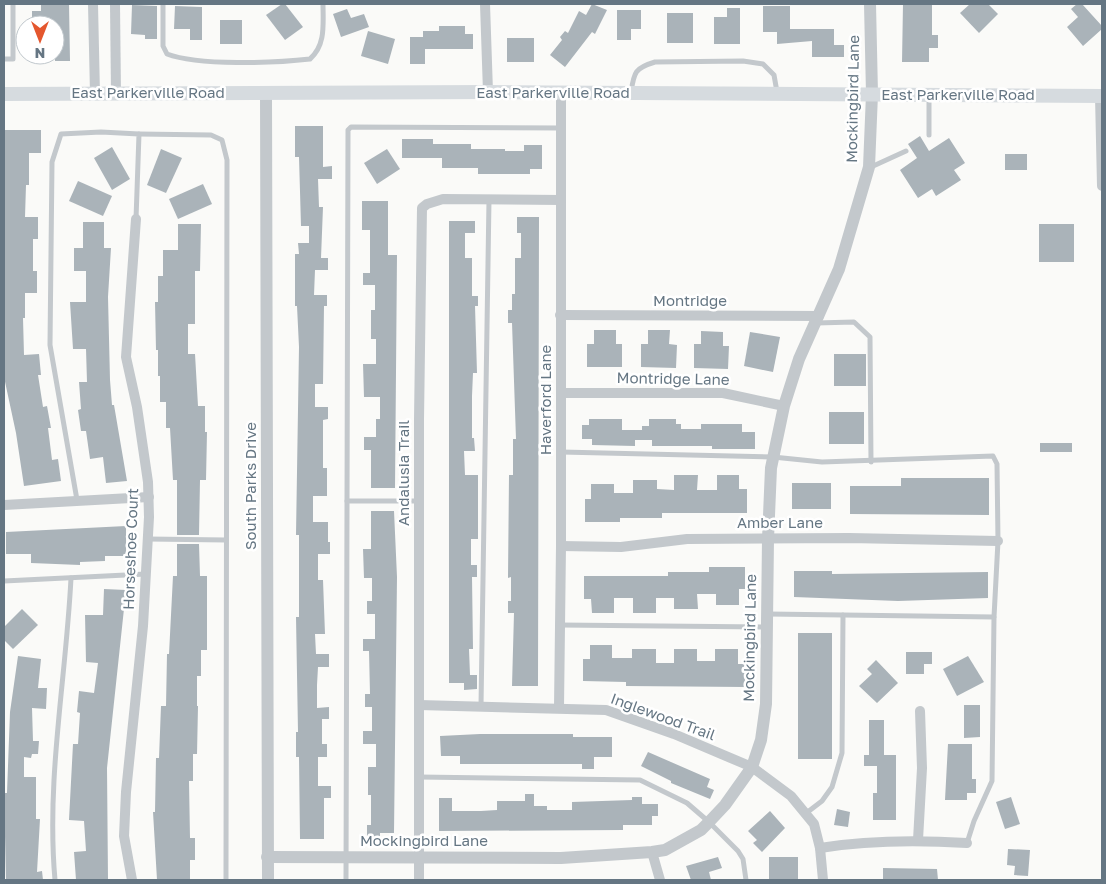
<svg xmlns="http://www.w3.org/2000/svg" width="1106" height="884" viewBox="0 0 1106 884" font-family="'Golos Text',sans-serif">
  <rect width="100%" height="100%" fill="#fafaf8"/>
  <g fill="#aab3b9">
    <path d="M41,4H69L70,61H55V22L32,23V11H41Z"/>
    <path d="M282,4H285L303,27L285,40L266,15Z"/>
    <path d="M592,4L607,10L595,34L592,32L565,67L550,55L562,40L560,37L565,31L568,33L579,11L586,15Z"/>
    <path d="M903,4H932V35H938V48H929V62H902Z"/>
    <path d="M970,4H988L998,14L979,33L960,13Z"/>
    <path d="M1077,4H1082L1102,26V29L1083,46L1067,27L1078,17L1071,9Z"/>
    <path d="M132,5L157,6V39H145V35L131,34Z"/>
    <path d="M175,6L202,7V40H190V29H174Z"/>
    <path d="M763,6H790V29H834V45H844V57H812V41L777,44V32H763Z"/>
    <path d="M727,8H740V44H714V17H727Z"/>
    <path d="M347,9L351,18L364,14L369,27L341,37L333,14Z"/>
    <path d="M617,10H641V29H631V40H617Z"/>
    <rect x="667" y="13" width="26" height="30"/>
    <rect x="220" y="20" width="22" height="24"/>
    <path d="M439,26H465V34H473V49H425V64H410V37H423V31H439Z"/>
    <path d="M368,31L395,39L388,64L361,56Z"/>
    <rect x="507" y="38" width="27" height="24"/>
    <path d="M295,126H323V167L332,166V179H318L319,207H323L321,258H328V270H315L314,295H327V306H324L323,384H315V407H328V419L323,420V468H327V496H313V522H328V542H330V554H318V580H323L325,634H315L316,654H329V667H318L317,685V708L329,707V719H322V744H327V757H318V786H331V798H324V839H300L299,757H296V732H298L296,617H299V535H296L299,347L297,306H295V254H299L298,243H309V226H301L299,157H295Z"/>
    <path d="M5,130H41V153H29V185H26L25,217H38V239H33V271H37V293H25V318H23L24,355L39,354L41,375H38L43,407L47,406L51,428H48L52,460L58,459L61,481L24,486L16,433L4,377Z"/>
    <path d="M920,136L929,151L949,138L965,163L954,170L961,180L936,196L932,189L918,198L900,170L917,158L908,144Z"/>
    <path d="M402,139H433V144H471V149H505V151H524V145H542V169H530V174H478V168H442V158H402Z"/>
    <path d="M112,147L130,179L112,190L94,158Z"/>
    <path d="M161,149L182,158L166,193L147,185Z"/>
    <path d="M387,149L400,169L377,184L364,163Z"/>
    <rect x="1005" y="154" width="22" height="16"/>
    <path d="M78,181L112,196L103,216L69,201Z"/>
    <path d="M203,184L212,204L178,219L169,199Z"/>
    <path d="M362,201H388V255H397L395,488H371V450H364V437H376V419H380V397H364L363,364H376V339H371V310H375V285H363V273H370V230H362Z"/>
    <path d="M517,217H539L538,686H512L514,613H508V601H511V577L508,578L509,475H513V439H516L512,323H508V310H512V294H515V258H521V233H517Z"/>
    <path d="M449,221H475V233H465V258H472V296H478V306H475L477,373H473L472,396V438H474L475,451H464L465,475H478V539H471V565H477V577H472L473,649H469L470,675H477V689L464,690V683H449Z"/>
    <path d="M83,222H104V248H111L108,297L110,380L112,405H114L127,481L106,483L103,457L90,459L86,431H81L78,410L81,409L79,382H87L86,349H73L70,302H86V271H74V248H83Z"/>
    <path d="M178,224H201L200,271H195V324H188V354H195L198,406H205V432H207L206,480H200L199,535H177V480H173L170,428H166V402H160V376H158V350H156L155,302H158V276H163V250H178Z"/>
    <rect x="1039" y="224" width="35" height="38"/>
    <path d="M594,330H616V344H622V367H587V344H594Z"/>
    <path d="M648,330H670L669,344L677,345L676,368L641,367V344H648Z"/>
    <path d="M701,331L723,332V346H729L728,369L694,368V344H701Z"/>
    <path d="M750,332L780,337L773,372L744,366Z"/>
    <rect x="834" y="354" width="32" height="32"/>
    <rect x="829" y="412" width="35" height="32"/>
    <path d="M589,419H622V430H642V426H649V419H676V424H681V429H701V424H742V432H755V449H712V446H652V440H635V446L592,445V439H582V425H589Z"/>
    <rect x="1040" y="443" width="32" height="9"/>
    <path d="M674,475H698L697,490H717V475H739V489H747V513H662V518H620V522H585V499H591V484H614V493H633V480H657V489L674,490Z"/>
    <path d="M901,478H989V515L850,514V486H901Z"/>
    <rect x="792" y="483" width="39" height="26"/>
    <path d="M371,511H394L397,577L394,833H380V839H367V825H371V795H368V767H376V744H363V731H372V707H365V694H370L369,651H363V639H375V614H367V601H372V578H364L363,549H371Z"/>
    <path d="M126,526V556H105V561L80,562V565L31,563V554H6V532Z"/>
    <path d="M177,544H199L200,576H207V650H201V676H197V706H198L197,754H193V781H189L190,838H195V860H190V880H157L153,812H155L156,758H159L161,706H166L167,654H169L173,576H177Z"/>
    <path d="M709,567H745V589H739V605H716V594H697L698,609H674V598H656V613H633V598H614V613H592L591,599H584V576H668V572H709Z"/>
    <path d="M794,571H832V574L988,572V598L898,601L794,597Z"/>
    <path d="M104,589L126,590L107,768L108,880H76L74,852L86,851L84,821L69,820L73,744H78L80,713L77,712L79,691L94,693L98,663L86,662L85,615H103Z"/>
    <path d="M22,609L38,625L13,649L4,640V627Z"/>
    <rect x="798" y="633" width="34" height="126"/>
    <path d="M590,645H612V658H632V649H656V663H674V649H697V661H715V649H738V664H746L745,687L626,686V682L583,681V659H590Z"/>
    <path d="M906,652H932V664H924V674H906Z"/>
    <path d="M18,656L41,659L38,688H47L46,709L32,708L33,741H39L38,754H32L31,758L24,757V777H36V819H40L37,872L42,871L43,880H6L4,793H7L10,712Z"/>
    <path d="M968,656L984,682L957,696L943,669Z"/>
    <path d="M876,660L898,683L877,703L859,686L872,674L867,669Z"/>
    <path d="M964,705H980V737L964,738Z"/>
    <path d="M869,720H884V755H896V820H873V793H877V766H864V755H869Z"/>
    <path d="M480,734H573V737H612V757H594V769H582V764H460V756H441L440,736Z"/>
    <path d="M948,744H972V779H976V793H967V800H945Z"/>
    <path d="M648,752L710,779L707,787L714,790L710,799L671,783V781L641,766Z"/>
    <path d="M525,794H534V806H547V810H572V802L632,800V797H642V804H658V816H652V825H623V830L439,831V798H452V811H481L497,810V801H525Z"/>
    <path d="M1011,797L1020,824L1005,829L996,802Z"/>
    <path d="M837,809L850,812L848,827L834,825Z"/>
    <path d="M770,811L785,828L762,852L753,843L757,840L748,831Z"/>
    <path d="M1008,849L1030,850L1028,876L1014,875L1015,866L1007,865Z"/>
    <path d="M718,857L722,868L709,872L711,880H691L686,866Z"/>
    <rect x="769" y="857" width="29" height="23"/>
    <path d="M883,868L937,869L938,880H883Z"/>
  </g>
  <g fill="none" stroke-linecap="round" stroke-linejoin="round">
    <g stroke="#c3c8cc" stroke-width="5">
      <path d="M163,4V46L167,54C198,66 275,63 310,59C326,45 323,24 323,4"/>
      <path d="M4,59H13V4"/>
      <path d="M631,92C634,72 635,68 655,62L743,61L763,64L774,75L777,92"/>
      <path d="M139,134L211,135L222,140L227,160L226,880"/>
      <path d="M929,135V96"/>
      <path d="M871,167L906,151"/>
      <path d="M816,323L854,322L870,337L871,462"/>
      <path d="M561,452L773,457L822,462L993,456L997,464L998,541L994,617L768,614"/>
      <path d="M77,500L50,345L52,162L61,134L101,132L139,134L136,219"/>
      <path d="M347,501H419"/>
      <path d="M148,539L226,540"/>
      <path d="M4,581L146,574"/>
      <path d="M560,625L766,627"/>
      <path d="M481,706L489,200"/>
      <path d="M419,777L640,780L687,803L709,822L738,851L743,859L746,880"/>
      <path d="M805,814L822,801L832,787L842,753L843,615"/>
      <path d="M967,843L974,821L992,781L994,617"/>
      <path d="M55,880C46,779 66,679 71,578"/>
      <path d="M346,880L348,130L351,127L561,128"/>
    </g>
    <g stroke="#c3c8cc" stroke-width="10">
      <path d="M93,4L95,94"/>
      <path d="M115,4L116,94"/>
      <path d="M485,4L488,92"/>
      <path d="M1100,96L1102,186"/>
      <path d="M560,315L819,316"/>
      <path d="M561,393H723L784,406"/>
      <path d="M4,505L149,497"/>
      <path d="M561,546L621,547L687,539L849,538L998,541"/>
      <path d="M419,705L606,710L674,734L752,767L791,796L814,824L820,848L823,880"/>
      <path d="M559,707L561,546V93"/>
      <path d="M918,840L922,768L920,711"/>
      <path d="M820,848C869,840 917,840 967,843"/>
      <path d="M652,852L660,880"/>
      <path d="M132,880L124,836L126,792L143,626L149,517L148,482L137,407L126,357L136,219"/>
      <path d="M419,880V420L422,208L427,204L443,199L561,200"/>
    </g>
    <g stroke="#c3c8cc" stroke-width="12">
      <path d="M266,93L268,880"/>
      <path d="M267,857L561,858L652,852L665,850L701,830L709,822L725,805L752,767L761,740L766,704L768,539L771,468L784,406L799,359L839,269L869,167L872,94L870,4"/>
    </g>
    <path stroke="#d6dbdf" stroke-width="14" d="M4,94L488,92L1102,96"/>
  </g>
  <g text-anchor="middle" stroke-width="5" stroke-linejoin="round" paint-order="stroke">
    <g font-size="15" fill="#657683" stroke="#fff">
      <text x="148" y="98">East Parkerville Road</text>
      <text x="553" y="98">East Parkerville Road</text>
      <text x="958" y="100">East Parkerville Road</text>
      <text transform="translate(853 99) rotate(-89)" y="5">Mockingbird Lane</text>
      <text x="690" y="306">Montridge</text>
      <text transform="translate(673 379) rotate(1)" y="5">Montridge Lane</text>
      <text transform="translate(546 400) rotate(-90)" y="5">Haverford Lane</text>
      <text transform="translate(404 473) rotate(-90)" y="5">Andalusia Trail</text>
      <text transform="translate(251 486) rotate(-90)" y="5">South Parks Drive</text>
      <text x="780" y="528">Amber Lane</text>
      <text transform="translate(131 549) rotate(-88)" y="5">Horseshoe Court</text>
      <text transform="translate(750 638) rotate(-89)" y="5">Mockingbird Lane</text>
      <text transform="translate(663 717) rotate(20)" y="5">Inglewood Trail</text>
      <text x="424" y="846">Mockingbird Lane</text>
    </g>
  </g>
  <rect width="1106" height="884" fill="none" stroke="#657683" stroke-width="10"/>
  <g transform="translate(40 40) rotate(180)"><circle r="24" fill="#ffffff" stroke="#c1c8cd"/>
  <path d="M0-4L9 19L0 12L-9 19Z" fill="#e4572e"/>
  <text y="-8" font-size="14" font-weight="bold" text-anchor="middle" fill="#657683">N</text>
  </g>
</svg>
